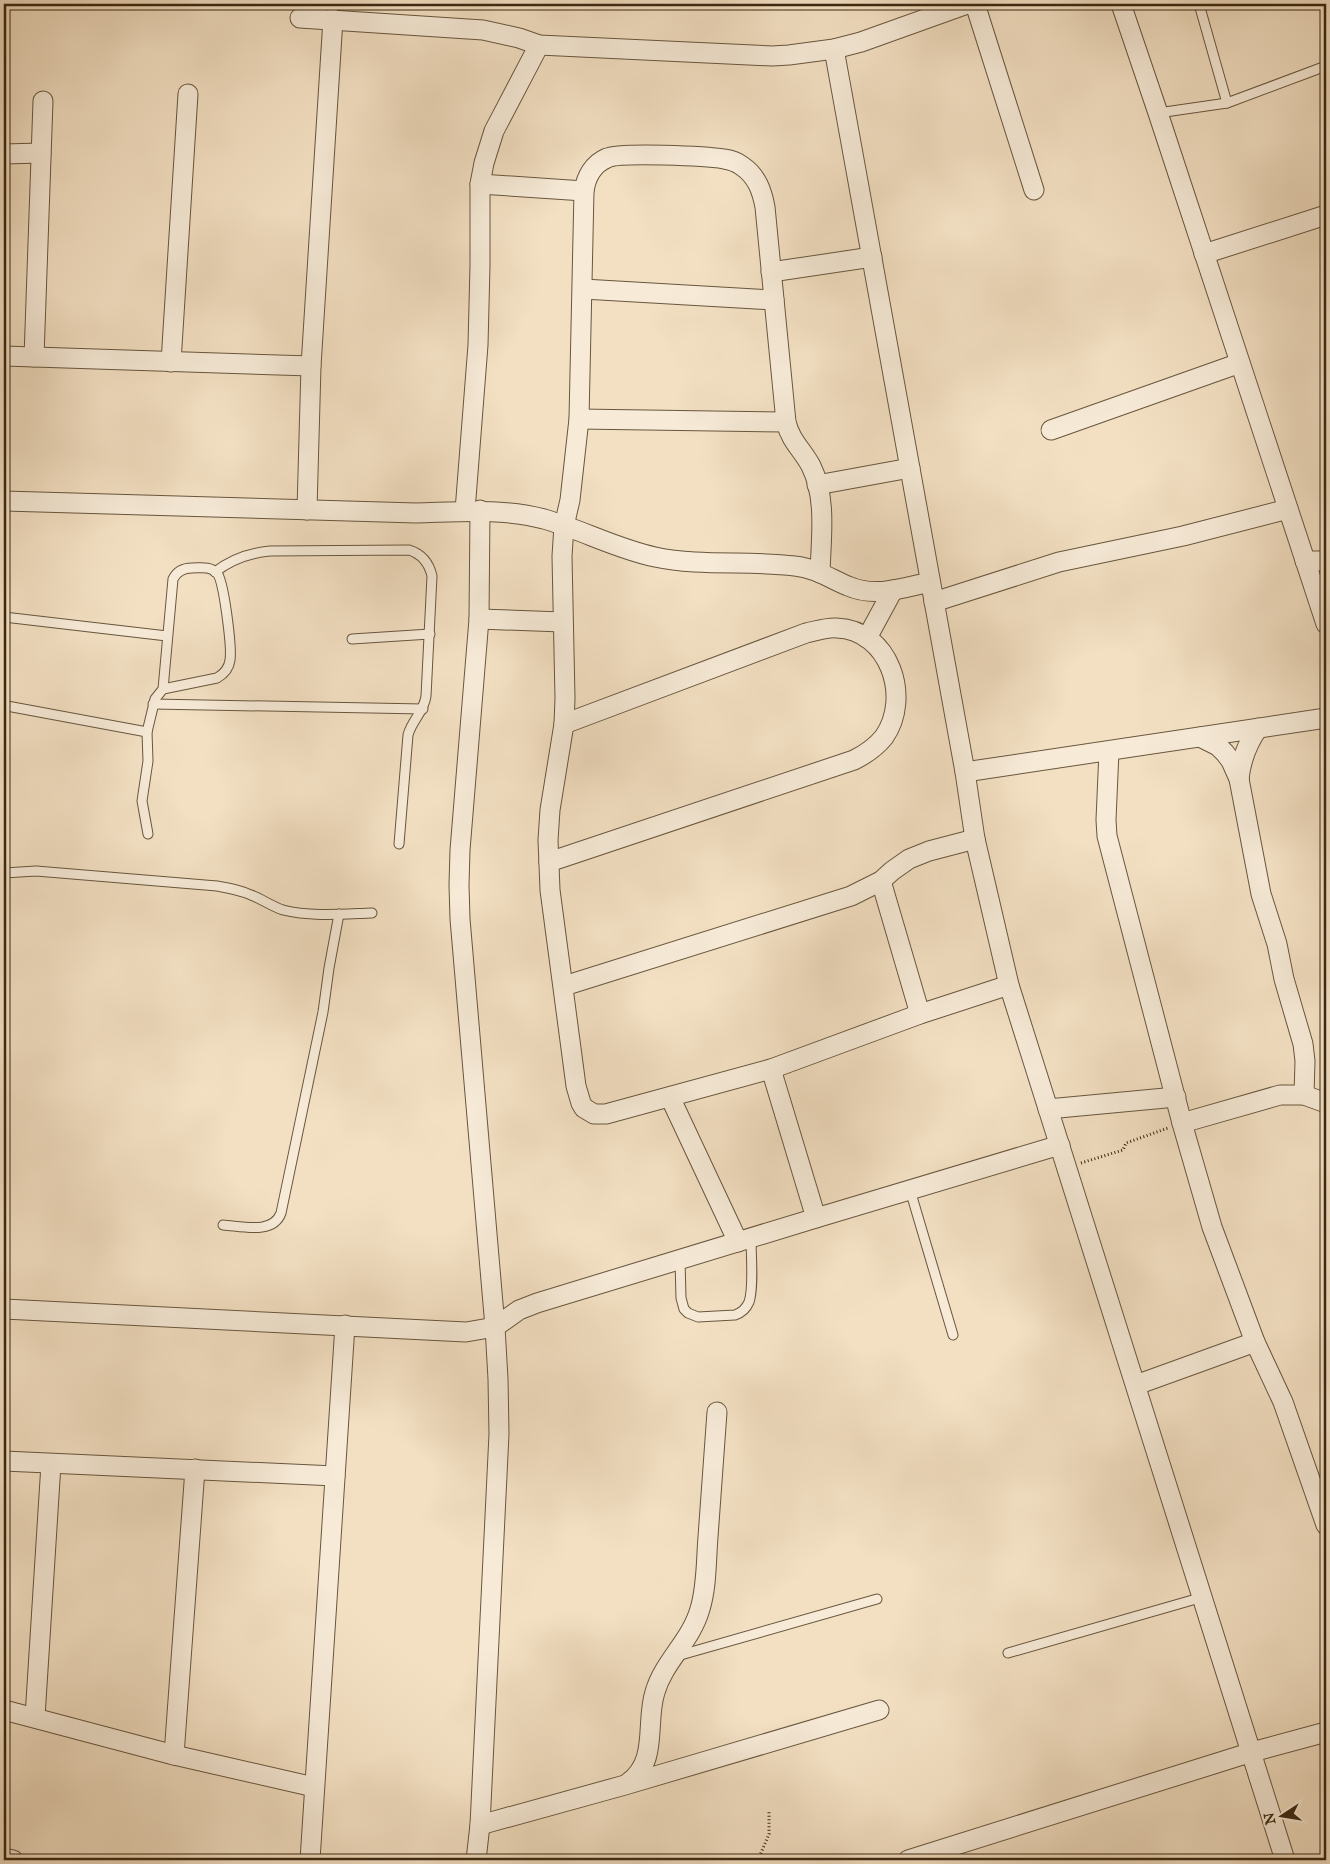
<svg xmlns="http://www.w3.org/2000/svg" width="1330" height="1864" viewBox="0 0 1330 1864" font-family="'IM FELL Great Primer',serif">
  <rect width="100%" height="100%" fill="#f3e0c3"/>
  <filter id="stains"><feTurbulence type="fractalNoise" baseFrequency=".004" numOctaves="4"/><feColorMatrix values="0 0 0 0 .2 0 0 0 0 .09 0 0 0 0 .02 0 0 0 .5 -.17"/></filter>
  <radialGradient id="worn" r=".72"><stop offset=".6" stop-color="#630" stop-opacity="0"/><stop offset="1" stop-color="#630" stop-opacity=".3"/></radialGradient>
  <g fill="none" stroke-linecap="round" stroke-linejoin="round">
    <g stroke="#68563e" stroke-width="11">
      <g id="service">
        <path d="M1199,4L1227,103"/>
        <path d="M1158,113L1227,103L1326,66"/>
        <path d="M215,572C232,559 249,553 270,551L409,550C422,554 429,563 432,576L426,696C424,712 412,720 408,735L399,844"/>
        <path d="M4,617L167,636"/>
        <path d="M352,639L430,634"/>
        <path d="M153,704L423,709"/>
        <path d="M7,706L147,732"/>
        <path d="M148,834L142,801L148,761L147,732L155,699L163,689L217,678C224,674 229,668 230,660C232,648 224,581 217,573C210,566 201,568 192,568C183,568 177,571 173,579L163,689"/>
        <path d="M4,873L36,871L217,886C229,888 240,890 251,895C262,899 271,906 283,910C311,917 343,914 372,913"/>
        <path d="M910,1190L953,1335"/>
        <path d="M223,1225C241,1226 273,1235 281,1213L323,1012L329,968L339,914"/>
        <path d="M680,1260L681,1298L684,1309L688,1313L698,1317L735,1315C741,1313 746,1309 749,1302C754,1288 751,1255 751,1239"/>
        <path d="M1008,1653L1203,1597"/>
        <path d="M677,1656L877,1599"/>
      </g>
    </g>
    <g stroke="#68563e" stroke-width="21">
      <g id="minor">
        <path d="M975,4L1034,190"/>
        <path d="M1121,4L1158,113L1326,624"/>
        <path d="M300,18L483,30L519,38L539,45L772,56L789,55L834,49L861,42L967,4"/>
        <path d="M834,49L965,772L975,839L1009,985L1285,1860"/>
        <path d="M4,154L41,153"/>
        <path d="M480,184L584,191"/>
        <path d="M1204,254L1326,215"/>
        <path d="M771,272L872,257"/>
        <path d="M583,289L774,300"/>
        <path d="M4,356L311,366"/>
        <path d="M34,357L43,101"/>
        <path d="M171,362L188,94"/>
        <path d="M579,419L786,422"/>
        <path d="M1051,430L1240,363"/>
        <path d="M817,485L910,468"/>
        <path d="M4,501L416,513C459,512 502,508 544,519C582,530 617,549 655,557C701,567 749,560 795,566C815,568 831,579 848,586C875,598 903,588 930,582"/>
        <path d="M307,510L311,366L333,19"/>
        <path d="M465,511L478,345L480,265V184L484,163L494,131L539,45"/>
        <path d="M1305,561H1326"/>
        <path d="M820,573C821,538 827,498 811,466C802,449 791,442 786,422L765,207C762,191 757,176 742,166C737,162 731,160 724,159C707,156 620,152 607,158C593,164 586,177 584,191L579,419L570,500L564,526L562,556L565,698L564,724L550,810L548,840L550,890L576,1086L581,1103L584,1108L594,1114H606L771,1069L920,1014L1009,985"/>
        <path d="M934,602L1059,562L1183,536L1288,509"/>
        <path d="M479,619L562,622"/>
        <path d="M867,638L893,590"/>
        <path d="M1200,737L1218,746L1225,753L1231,761L1239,779L1261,894L1277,944L1284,979L1303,1044L1305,1061L1304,1095"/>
        <path d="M1109,751L1106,820L1107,836L1182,1123L1212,1227L1255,1342L1283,1402L1326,1525"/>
        <path d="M965,772L1326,718"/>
        <path d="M1239,779C1241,759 1247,744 1258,728"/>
        <path d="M549,862L854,760C866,754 876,747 884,737C912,697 889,630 837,628C827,627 816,631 806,633L564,724"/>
        <path d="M881,881L920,1014"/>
        <path d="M564,986L851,896L881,881L892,871L909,859L929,851L975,839"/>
        <path d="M771,1069L816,1218"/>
        <path d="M670,1097L738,1242"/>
        <path d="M1048,1109L1176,1097"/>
        <path d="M1182,1123L1280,1095H1304L1326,1103"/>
        <path d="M4,1309L466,1332L495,1327L519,1310L537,1303L816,1218L1060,1145"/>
        <path d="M1136,1385L1255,1342"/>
        <path d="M4,1461L335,1476"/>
        <path d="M4,1710L174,1755L314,1787"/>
        <path d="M35,1717L51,1464"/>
        <path d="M174,1755L195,1469"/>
        <path d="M628,1783C659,1761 645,1723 655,1692C664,1661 691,1641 700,1609C707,1586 706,1561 708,1537C711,1496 714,1454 717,1412"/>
        <path d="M480,1825L625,1785L879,1710"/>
        <path d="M4,1858L13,1860"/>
        <path d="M310,1860L345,1325"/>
        <path d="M476,1860L480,1825L499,1434L498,1379L495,1327L460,919L459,885L460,850L479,619L480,510"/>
        <path d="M908,1860L1252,1752L1326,1732"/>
      </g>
    </g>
    <g stroke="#3a2812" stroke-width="3" stroke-dasharray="1 2.5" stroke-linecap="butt">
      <path d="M1081,1163L1123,1150L1126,1143L1168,1128"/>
      <path d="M758,1860L769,1834V1811"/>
    </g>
    <use href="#service" stroke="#f7ebd8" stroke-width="9"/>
    <use href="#minor" stroke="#f7ebd8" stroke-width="19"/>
  </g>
  <rect width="1330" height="1864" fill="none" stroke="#f3e0c3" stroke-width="20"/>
  <rect x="5" y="5" width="1320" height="1854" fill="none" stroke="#3a2812" stroke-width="2.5"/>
  <rect x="10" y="10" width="1310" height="1844" fill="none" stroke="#3a2812"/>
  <g transform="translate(1282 1816) rotate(258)" stroke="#f7ebd8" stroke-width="4" paint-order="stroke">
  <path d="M0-4L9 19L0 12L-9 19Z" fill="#3a2812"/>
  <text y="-8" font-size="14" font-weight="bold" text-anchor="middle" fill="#3a2812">N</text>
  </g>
  <rect width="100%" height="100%" filter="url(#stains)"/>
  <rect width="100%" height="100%" fill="url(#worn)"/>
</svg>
